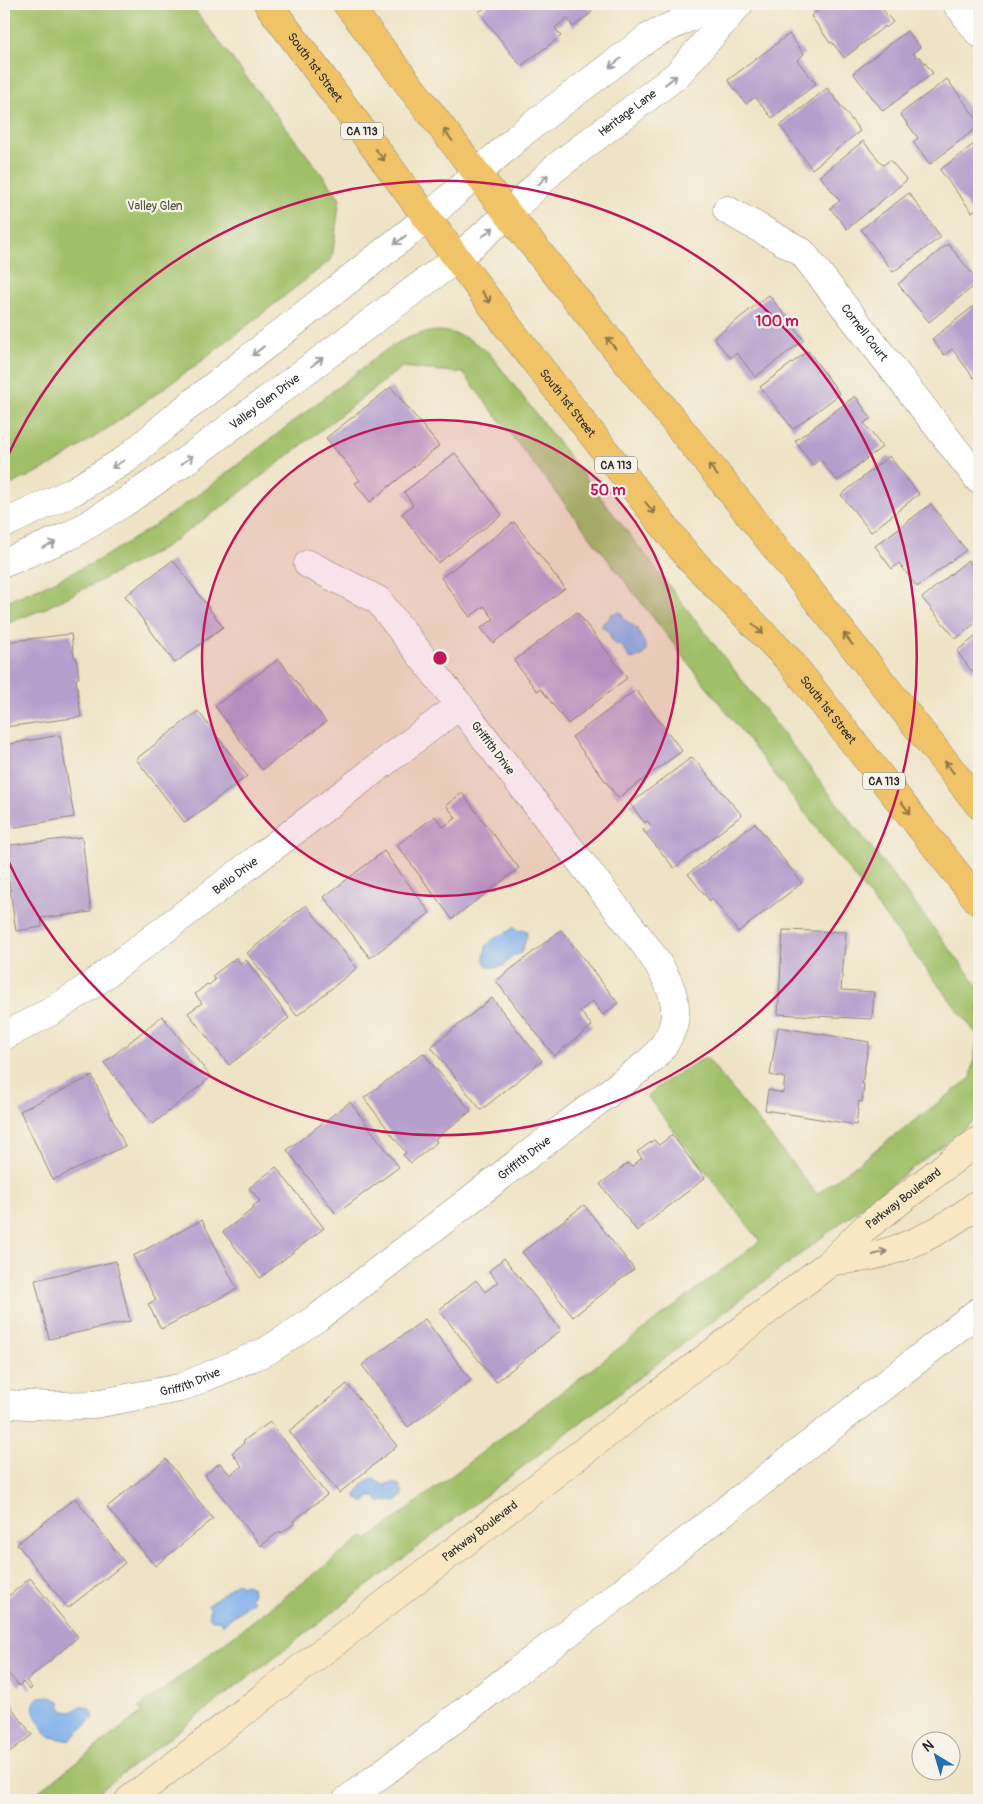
<svg xmlns="http://www.w3.org/2000/svg" width="983" height="1804" viewBox="0 0 983 1804" font-family="Pangolin,sans-serif">
  <rect width="100%" height="100%" fill="#f7f3e8"/>
  <filter id="ink" filterUnits="userSpaceOnUse"><feTurbulence type="fractalNoise" baseFrequency=".02" numOctaves="2"/><feDisplacementMap in="SourceGraphic" scale="10" xChannelSelector="R" yChannelSelector="G"/><feConvolveMatrix kernelMatrix="1 2 1 2 8 2 1 2 1" color-interpolation-filters="sRGB"/></filter>
  <filter id="wash" filterUnits="userSpaceOnUse"><feTurbulence type="fractalNoise" baseFrequency=".0096" numOctaves="4" result="noise"/><feDisplacementMap in="SourceGraphic" scale="20" xChannelSelector="R" yChannelSelector="G"/><feGaussianBlur stdDeviation="1.12" result="paint"/><feColorMatrix in="noise" values="0 0 0 0 0 0 0 0 0 0 0 0 0 0 0 0 0 1.4 0 .05"/><feComposite in="paint" operator="in"/></filter>
  <g filter="url(#wash)">
    <rect width="100%" height="100%" fill="#eee3c5"/>
    <g fill="#a0bf67" stroke="#667549">
      <path d="M4,4H190L340,198L332,259L199,363L117,422L54,464L4,488Z"/>
      <path d="M440,331C460,333 474,341 489,353L979,987V1117L88,1800H27L142,1712L139,1708L364,1536L367,1540L760,1241L647,1096L666,1081L706,1057L817,1194L971,1078L978,1036L463,373L402,367L227,503L162,549L46,608L4,625V602L42,587L97,561L151,528L205,490L387,349C405,338 419,332 440,331Z"/>
    </g>
    <g fill="#80b0eb" stroke="#566e8b">
      <path d="M621,612L625,620L638,629C639,639 654,649 640,657C636,659 633,659 629,658L623,647L613,643L608,631L602,627L603,623L609,619L611,614Z"/>
      <path d="M515,927L518,931L526,930L527,936L521,953L512,957L504,966C491,968 481,969 485,952C486,948 485,947 488,944C495,936 507,933 515,927Z"/>
      <path d="M372,1478L383,1485L393,1483L399,1485L402,1490V1497L396,1502L383,1501L380,1503L375,1497H369L365,1503L359,1500L356,1497C356,1491 366,1480 372,1478Z"/>
      <path d="M238,1582L241,1586L246,1584L252,1588L253,1593L250,1598L253,1601L222,1625L220,1620H212L209,1616V1611L211,1609L208,1605Z"/>
      <path d="M48,1696L60,1701L61,1707L64,1711L72,1712L80,1706L89,1708L93,1713L94,1717L69,1741L48,1736C41,1724 25,1708 39,1697Z"/>
    </g>
    <g id="blocks">
      <g fill="#b49ecc">
        <path d="M490,4H585L592,12L573,27L567,18L555,28L561,36L521,66L479,12Z"/>
        <path d="M826,4H878L893,22L886,28L885,26L844,58L832,42L830,43L811,16Z"/>
        <path d="M907,31L920,47L913,53L916,57H920L933,73L883,111L853,73Z"/>
        <path d="M789,34L804,54L797,60L816,84L772,118L755,97L746,104L728,80Z"/>
        <path d="M947,79L979,122V126L930,164L913,142L918,138L900,114Z"/>
        <path d="M827,88L860,131L812,169L780,126Z"/>
        <path d="M979,140V207L972,212L940,170Z"/>
        <path d="M863,141L883,165L890,160L907,180L847,229L830,208L840,201L820,176Z"/>
        <path d="M909,193L941,237L893,272L861,229Z"/>
        <path d="M948,244L979,282L929,322L898,284Z"/>
        <path d="M769,295L804,340L755,377L737,353L730,358L714,338Z"/>
        <path d="M979,302V374L974,378L952,349L944,355L932,339Z"/>
        <path d="M808,351L840,394L793,429L760,387Z"/>
        <path d="M391,387L439,446L370,502L355,483L360,480L326,438Z"/>
        <path d="M855,396L871,418L864,423L882,447L837,481L820,459L813,465L795,441Z"/>
        <path d="M455,453L502,515L438,563L402,514L413,505L404,492Z"/>
        <path d="M889,456L919,494L871,532L841,495Z"/>
        <path d="M931,504L966,550L917,587L899,563L892,569L875,546Z"/>
        <path d="M514,522L565,588L493,643L481,628L494,619L484,606L470,617L441,578Z"/>
        <path d="M173,560L223,627L175,663L125,596Z"/>
        <path d="M968,560L979,574V620L956,639L922,598Z"/>
        <path d="M577,612L627,678L568,724L541,689L537,691L514,661Z"/>
        <path d="M71,634L74,658L76,657L79,678L76,679L81,717L4,727V642Z"/>
        <path d="M979,634V667L972,672L957,651Z"/>
        <path d="M279,659L326,722L262,770L215,706Z"/>
        <path d="M636,690L682,751L618,798L572,737Z"/>
        <path d="M198,711L247,776L185,823L136,759Z"/>
        <path d="M60,735L74,817L10,828L4,793V745Z"/>
        <path d="M692,757L742,815L674,868L643,830L651,825L647,821L645,823L630,804Z"/>
        <path d="M462,793L519,868L452,919L397,845L435,816L443,827L456,818L446,805Z"/>
        <path d="M755,823L802,883L738,932L712,898L710,901L688,874Z"/>
        <path d="M82,837L91,912L41,918L42,927L16,931L9,882L5,883L4,872V848L10,845Z"/>
        <path d="M384,851L430,913L370,958L324,897Z"/>
        <path d="M306,905L357,968L297,1016L247,953Z"/>
        <path d="M561,930L618,1003L603,1015L593,1001L580,1011L592,1026L554,1056L496,981Z"/>
        <path d="M783,930L846,932L841,990L874,992L872,1019L778,1014Z"/>
        <path d="M236,958L241,964L246,960L289,1018L229,1065L188,1013L202,1003L195,994L207,984L209,985L215,980L212,976Z"/>
        <path d="M492,998L542,1061L481,1110L431,1047Z"/>
        <path d="M162,1016L211,1077L153,1124L104,1063Z"/>
        <path d="M778,1027L869,1042L862,1084H864L862,1102L859,1101L856,1125L765,1110L768,1090L783,1093L785,1078L770,1075Z"/>
        <path d="M423,1053L471,1111L435,1139L437,1142L411,1163L403,1155L406,1153L364,1098Z"/>
        <path d="M92,1076L125,1146L53,1180L20,1111Z"/>
        <path d="M350,1102L399,1167L336,1214L287,1150Z"/>
        <path d="M672,1135L705,1178L637,1231L600,1184L628,1163L631,1167L642,1158L637,1152L654,1140L659,1145Z"/>
        <path d="M276,1167L324,1228L260,1278L223,1232L254,1208L253,1206L260,1201L249,1188Z"/>
        <path d="M584,1205L634,1269L573,1317L522,1252Z"/>
        <path d="M202,1220L237,1289L161,1329L148,1304L156,1300L133,1256Z"/>
        <path d="M504,1258L561,1330L496,1382L439,1310L476,1280L485,1292L498,1282L489,1271Z"/>
        <path d="M116,1261L130,1321L49,1339L35,1280Z"/>
        <path d="M425,1319L471,1380L408,1427L362,1365Z"/>
        <path d="M347,1384L397,1446L339,1493L289,1431Z"/>
        <path d="M270,1422L327,1495L293,1521L295,1523L281,1533L280,1531L261,1546L205,1475L220,1463L230,1475L242,1466L232,1453L244,1443L243,1441Z"/>
        <path d="M166,1459L213,1519L155,1566L107,1507Z"/>
        <path d="M75,1498L125,1563L68,1608L17,1544Z"/>
        <path d="M30,1578L78,1637L26,1681L32,1688L30,1690L23,1682L19,1686L4,1668V1600Z"/>
        <path d="M4,1697L32,1735L4,1756Z"/>
      </g>
    </g>
  </g>
  <g filter="url(#ink)">
    <use href="#blocks" fill-opacity="0" stroke="#8c8778" stroke-width="1"/>
    <g fill="none" stroke-linecap="round" stroke-linejoin="round">
      <g stroke="#8c8778" stroke-width="29">
        <g id="street">
          <path d="M957,4L979,33"/>
          <path id="s1" d="M727,210L802,252L979,480"/>
          <path d="M4,524L74,491L125,460L181,412L427,218L526,130L649,37L717,4"/>
          <path id="s2" d="M4,563L71,535L125,502L185,461L457,258L508,214L555,168L677,75L739,4"/>
          <path id="s3" d="M4,1036L52,1011L90,986L460,705"/>
          <path id="s4" d="M4,1404L55,1406L90,1405L180,1388L267,1351L317,1318L650,1061C692,1020 675,986 645,945L378,600L308,564"/>
          <path d="M347,1800L609,1602L979,1311"/>
        </g>
      </g>
      <g stroke="#8c8778" stroke-width="29">
        <g id="secondary">
          <path d="M832,1261C844,1260 856,1259 867,1257C908,1249 947,1228 979,1203"/>
          <path id="s5" d="M129,1800L832,1261L865,1228L979,1140"/>
        </g>
      </g>
      <g stroke="#8c8778" stroke-width="29">
        <g id="primary">
          <path id="s6" d="M268,4L508,327L689,558L789,660L979,902"/>
          <path d="M347,4L508,214L744,508L979,805"/>
        </g>
      </g>
      <use href="#street" stroke="#fff" stroke-width="28"/>
      <use href="#secondary" stroke="#f9e7c3" stroke-width="28"/>
      <use href="#primary" stroke="#f0c369" stroke-width="28"/>
    </g>
    <defs><path id="oneway-shaft" d="M-6 0H5M1.5-3L5.5 0L1.5 3" fill="none" stroke-width="1.6" stroke-linecap="round" stroke-linejoin="round" transform="scale(1.25)"/></defs>
    <g stroke="#a0a0a0">
      <use href="#oneway-shaft" transform="translate(615 63) rotate(143)"/>
      <use href="#oneway-shaft" transform="translate(671 80) rotate(-38)"/>
      <use href="#oneway-shaft" transform="translate(543 180) rotate(-45)"/>
      <use href="#oneway-shaft" transform="translate(488 232) rotate(-40)"/>
      <use href="#oneway-shaft" transform="translate(400 240) rotate(142)"/>
      <use href="#oneway-shaft" transform="translate(258 351) rotate(142)"/>
      <use href="#oneway-shaft" transform="translate(317 362) rotate(-37)"/>
      <use href="#oneway-shaft" transform="translate(187 460) rotate(-36)"/>
      <use href="#oneway-shaft" transform="translate(118 464) rotate(148)"/>
      <use href="#oneway-shaft" transform="translate(49 545) rotate(-23)"/>
    </g>
    <g stroke="#8e774a">
      <use href="#oneway-shaft" transform="translate(448 135) rotate(-127)"/>
      <use href="#oneway-shaft" transform="translate(380 155) rotate(53)"/>
      <use href="#oneway-shaft" transform="translate(486 297) rotate(54)"/>
      <use href="#oneway-shaft" transform="translate(611 343) rotate(-129)"/>
      <use href="#oneway-shaft" transform="translate(713 470) rotate(-129)"/>
      <use href="#oneway-shaft" transform="translate(650 508) rotate(52)"/>
      <use href="#oneway-shaft" transform="translate(758 629) rotate(45)"/>
      <use href="#oneway-shaft" transform="translate(848 639) rotate(-128)"/>
      <use href="#oneway-shaft" transform="translate(949 767) rotate(-128)"/>
      <use href="#oneway-shaft" transform="translate(906 808) rotate(52)"/>
    </g>
    <use stroke="#928977" href="#oneway-shaft" transform="translate(880 1253) rotate(-16)"/>
  </g>
  <circle cx="440" cy="658" r="238" fill="#c2185b" fill-opacity=".12"/>
  <g fill="none" stroke="#c2185b" stroke-width="2.5">
    <circle cx="440" cy="658" r="238"/>
    <path d="M4 464A477 477 0 1 1 4 852"/>
  </g>
  <g text-anchor="middle" stroke-width="4.5" stroke-linejoin="round" paint-order="stroke">
    <g fill="#f7f3e8" stroke="#686764" stroke-width="1">
      <rect x="341" y="122.5" width="42" height="17" rx="4"/>
      <rect x="595" y="456.5" width="42" height="17" rx="4"/>
      <rect x="863" y="772.5" width="42" height="17" rx="4"/>
    </g>
    <g font-size="11" font-weight="bold" fill="#2b2b2b">
      <text x="362" y="135">CA 113</text>
      <text x="616" y="469">CA 113</text>
      <text x="884" y="785">CA 113</text>
    </g>
    <g font-size="12" fill="#2b2b2b" stroke="#f7f3e8">
      <text dy="4" stroke="none"><textPath href="#s6" startOffset="79">South 1st Street</textPath></text>
      <text dy="4" stroke="none"><textPath href="#s2" startOffset="772">Heritage Lane</textPath></text>
      <text dy="4" stroke="none"><textPath href="#s1" startOffset="188">Cornell Court</textPath></text>
      <text dy="4" stroke="none"><textPath href="#s2" startOffset="308">Valley Glen Drive</textPath></text>
      <text dy="4" stroke="none"><textPath href="#s6" startOffset="499">South 1st Street</textPath></text>
      <text dy="4" stroke="none"><textPath href="#s6" startOffset="902">South 1st Street</textPath></text>
      <text transform="translate(493 748) rotate(53)" y="4">Griffith Drive</text>
      <text dy="4" stroke="none"><textPath href="#s3" startOffset="282">Bello Drive</textPath></text>
      <text dy="4" stroke="none"><textPath href="#s4" startOffset="594">Griffith Drive</textPath></text>
      <text dy="4" stroke="none"><textPath href="#s5" startOffset="981">Parkway Boulevard</textPath></text>
      <text dy="4" stroke="none"><textPath href="#s4" startOffset="189">Griffith Drive</textPath></text>
      <text dy="4" stroke="none"><textPath href="#s5" startOffset="442">Parkway Boulevard</textPath></text>
    </g>
    <g font-size="12" fill="#4e573d" stroke="#f7f3e8">
      <text x="155" y="210">Valley Glen</text>
    </g>
  </g>
  <circle cx="440" cy="658" r="8" fill="#c2185b" stroke="#f7f3e8" stroke-width="2.5"/>
  <g font-size="15" text-anchor="middle" font-weight="bold" fill="#c2185b" stroke="#f7f3e8" stroke-width="4.5" stroke-linejoin="round" paint-order="stroke">
    <text x="777" y="326">100 m</text>
    <text x="608" y="495">50 m</text>
  </g>
  <rect width="983" height="1804" fill="none" stroke="#f7f3e8" stroke-width="20"/>
  <g transform="translate(936 1756) rotate(322)"><circle r="24" fill="#f7f3e8" stroke="#a5a39c"/>
  <path d="M0-4L9 19L0 12L-9 19Z" fill="#1f6fb2"/>
  <text y="-8" font-size="14" font-weight="bold" text-anchor="middle" fill="#2b2b2b">N</text>
  </g>
</svg>
